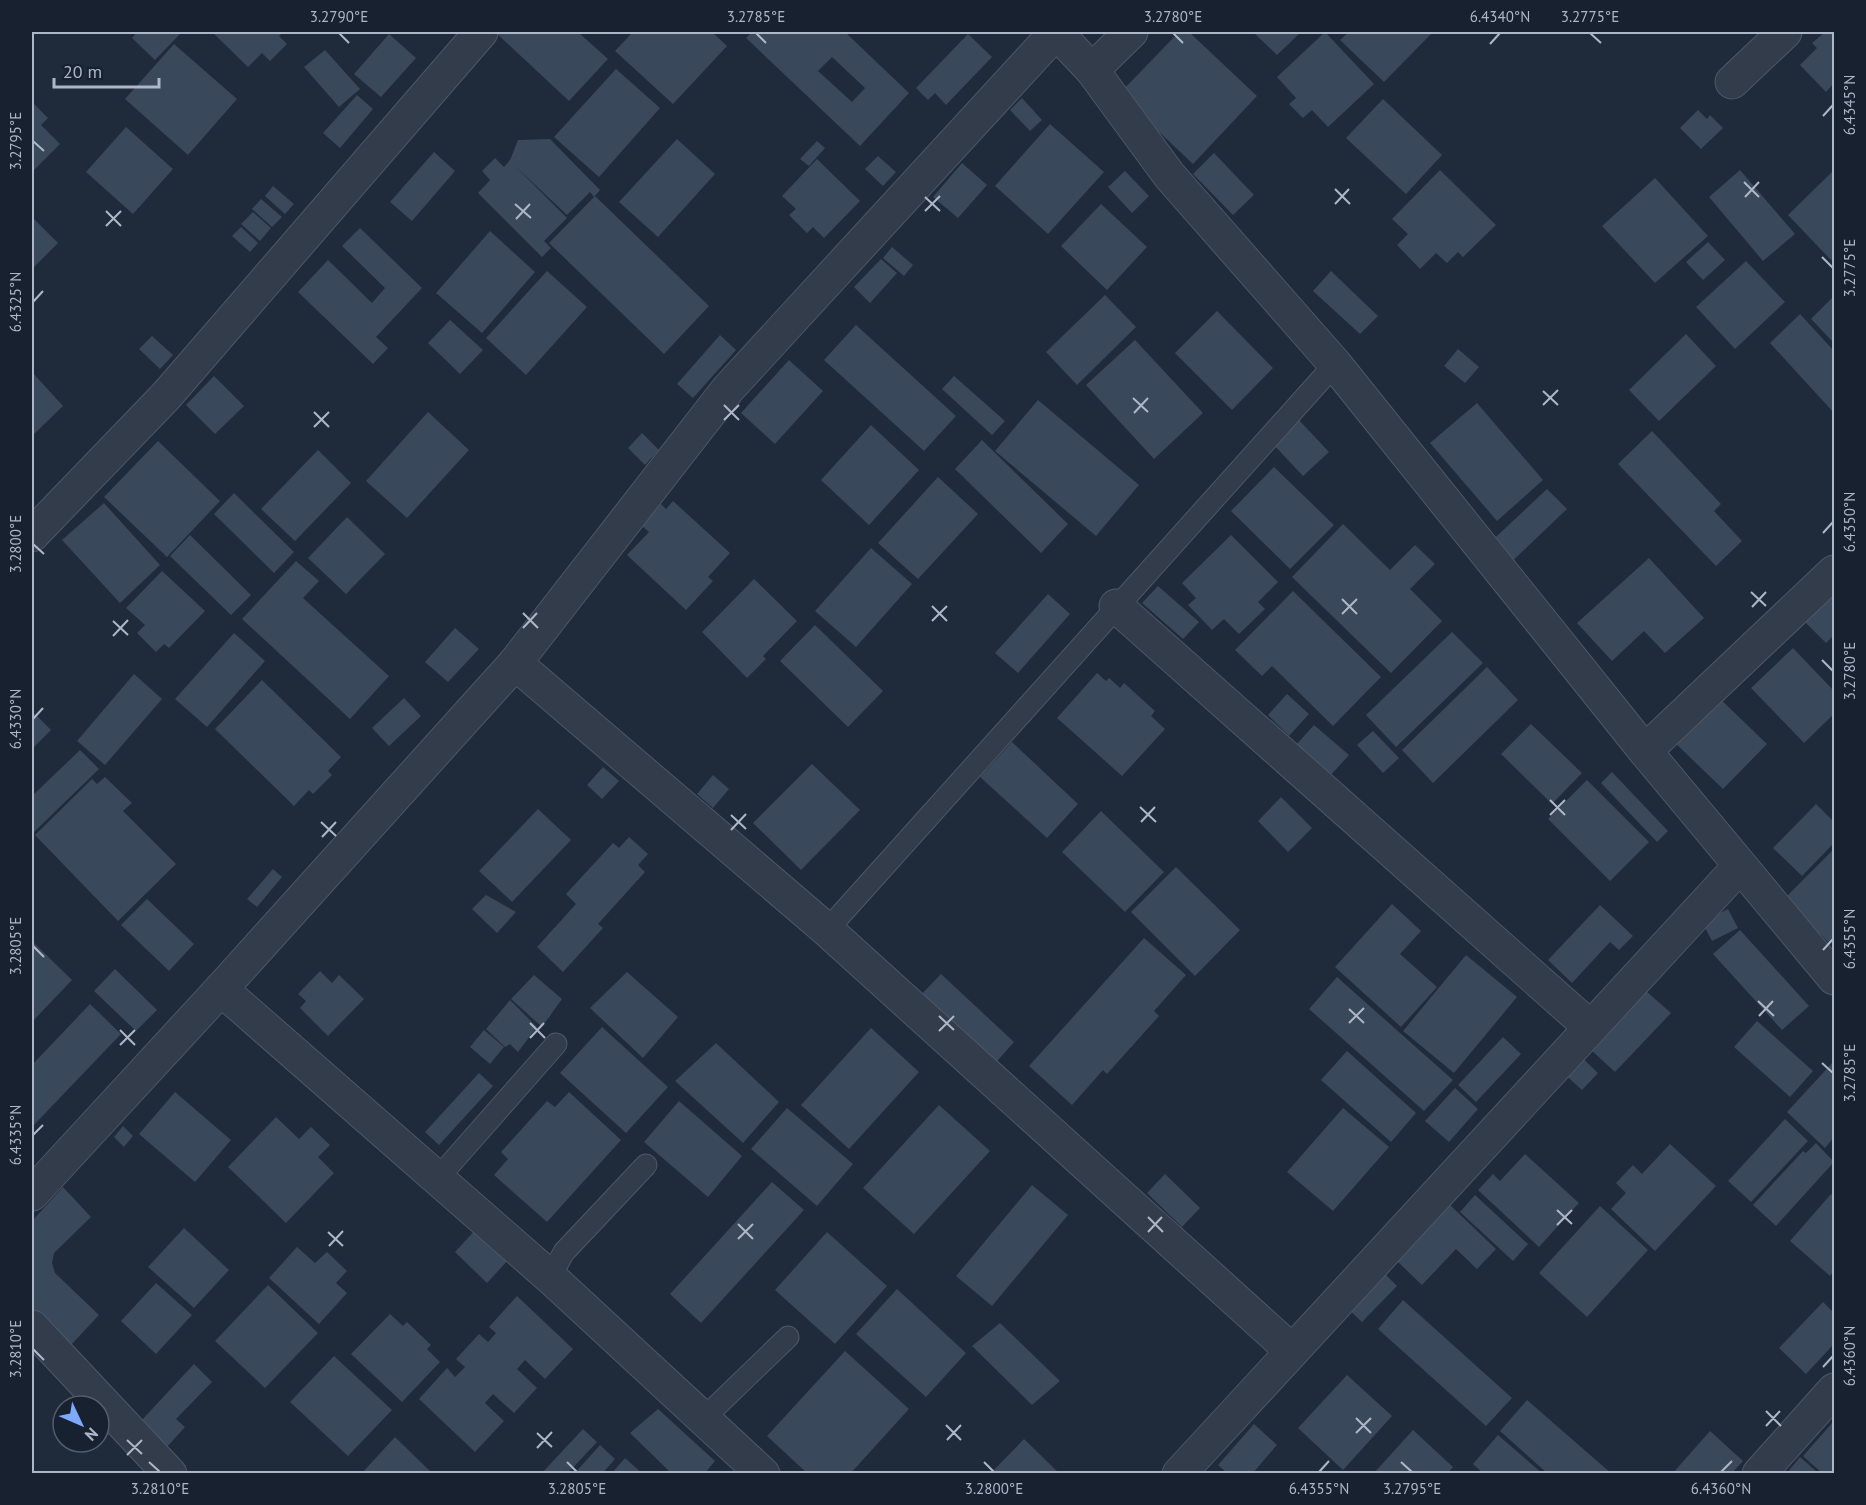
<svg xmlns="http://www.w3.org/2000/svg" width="1866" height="1505" viewBox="0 0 1866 1505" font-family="'PT Sans',sans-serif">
  <rect width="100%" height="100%" fill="#1f2a3b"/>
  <g fill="#3a485b" fill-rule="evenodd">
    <path d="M137,32H182L155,60L132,38Z"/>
    <path d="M212,32H284L279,36L287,44L270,61L262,53L248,67Z"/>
    <path d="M495,32H578L608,59L569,101Z"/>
    <path d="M629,32H712L727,46L673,104L615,51L631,34Z"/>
    <path d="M752,32H845L909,93L860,146L746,38ZM832,57L865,88L852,102L818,71Z"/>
    <path d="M1179,32H1189L1257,96L1193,164L1119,94Z"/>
    <path d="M1253,32H1301L1277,55Z"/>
    <path d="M1325,32L1374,84L1328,127L1312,110L1303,118L1289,104L1296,98L1277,77Z"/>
    <path d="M1349,32H1433L1384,82L1340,40Z"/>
    <path d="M1825,32H1834V83L1826,92L1800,65L1817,48L1812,43Z"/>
    <path d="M389,34L416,58L381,97L354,74Z"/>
    <path d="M968,34L992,57L946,105L935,93L928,100L916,88Z"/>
    <path d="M174,44L237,99L188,155L125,99Z"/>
    <path d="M325,50L360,89L339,107L304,67Z"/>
    <path d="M616,69L660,108L599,177L554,137Z"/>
    <path d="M357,95L373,109L340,148L323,133Z"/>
    <path d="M1022,98L1042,120L1030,131L1010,110Z"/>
    <path d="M1383,99L1442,155L1406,194L1346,138Z"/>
    <path d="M33,103L48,118L41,125L60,144L32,172Z"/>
    <path d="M1698,110L1707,119L1710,115L1723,128L1701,149L1680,128Z"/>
    <path d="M1050,124L1104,172L1048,234L995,186Z"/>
    <path d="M126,127L173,169L133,214L86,172Z"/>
    <path d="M550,139L600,190L594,197L590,192L567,215L516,167L567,218L544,241L551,248L542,257L478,193L490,180L482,171L495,158L504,167L510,160L518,140Z"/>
    <path d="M677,139L715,174L658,237L619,202Z"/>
    <path d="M817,141L825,148L809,166L800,159Z"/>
    <path d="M434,152L455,171L412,221L390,202Z"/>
    <path d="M1214,153L1254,195L1233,215L1193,174Z"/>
    <path d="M878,156L896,172L883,186L865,169Z"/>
    <path d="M817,159L860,201L824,238L813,227L807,233L789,215L796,209L782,196Z"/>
    <path d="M962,163L987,185L958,218L933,197Z"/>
    <path d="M1440,170L1496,225L1463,257L1458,252L1447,263L1436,253L1420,269L1397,245L1408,234L1392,219Z"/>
    <path d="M1740,170L1795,234L1763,261L1709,197Z"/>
    <path d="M1834,170V257L1831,260L1788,215Z"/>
    <path d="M1125,171L1149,196L1132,213L1108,187Z"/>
    <path d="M1655,178L1708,236L1655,283L1602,226Z"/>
    <path d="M273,186L294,204L285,214L265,196Z"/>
    <path d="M595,196L709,306L664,354L549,243Z"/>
    <path d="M261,199L282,217L272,227L252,209Z"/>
    <path d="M1101,204L1147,247L1107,290L1061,246Z"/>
    <path d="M253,212L271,228L260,241L241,224Z"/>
    <path d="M34,219L58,243L32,269V222Z"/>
    <path d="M241,227L258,243L250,252L232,236Z"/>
    <path d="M360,228L422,288L376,337L388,348L373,364L298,292L328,260L372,303L385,288L342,246Z"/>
    <path d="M490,231L535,272L482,333L436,293Z"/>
    <path d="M1708,242L1725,260L1703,280L1686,262Z"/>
    <path d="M892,247L913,265L904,276L883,258Z"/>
    <path d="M881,259L897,273L870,303L854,287Z"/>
    <path d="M1746,261L1785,302L1735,349L1696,307Z"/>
    <path d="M547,271L587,307L526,375L486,338Z"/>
    <path d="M1331,271L1378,316L1360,334L1313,291Z"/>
    <path d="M1105,295L1136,327L1077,385L1046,352Z"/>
    <path d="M1834,296V343L1811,319Z"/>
    <path d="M1217,311L1273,368L1232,410L1175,353Z"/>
    <path d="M1800,314L1834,351V413L1770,343Z"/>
    <path d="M450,320L483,350L460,374L428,343Z"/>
    <path d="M856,325L956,416L924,451L824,360Z"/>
    <path d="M1686,334L1716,366L1659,421L1629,390Z"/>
    <path d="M720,335L736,350L693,398L677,384Z"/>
    <path d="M152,336L173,355L160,369L139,349Z"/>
    <path d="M1135,340L1203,413L1154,459L1086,385Z"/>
    <path d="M1458,349L1479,367L1465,383L1444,366Z"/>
    <path d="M789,360L823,391L775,444L741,413Z"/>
    <path d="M32,372L63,406L32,436Z"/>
    <path d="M214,376L244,406L215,434L186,405Z"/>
    <path d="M954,376L1005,421L992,435L942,389Z"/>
    <path d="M1038,400L1139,485L1096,536L995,451Z"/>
    <path d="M1477,403L1543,480L1497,521L1430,443Z"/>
    <path d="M428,412L469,450L407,518L366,481Z"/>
    <path d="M1298,419L1329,452L1303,476L1272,443Z"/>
    <path d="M871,425L919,470L869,525L821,480Z"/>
    <path d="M1652,431L1721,504L1714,511L1742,541L1716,566L1618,464Z"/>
    <path d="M642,433L659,450L645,465L628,448Z"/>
    <path d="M982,440L1068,524L1041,553L955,469Z"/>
    <path d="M158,441L220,501L167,557L104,497Z"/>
    <path d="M318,450L351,483L295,541L261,509Z"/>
    <path d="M1274,467L1334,525L1290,569L1231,511Z"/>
    <path d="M938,477L978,514L918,579L878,543Z"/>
    <path d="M1547,489L1567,509L1504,569L1484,548Z"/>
    <path d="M234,493L294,552L274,573L214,514Z"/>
    <path d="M673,501L730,553L708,577L713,581L686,610L627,555L649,532L641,525L661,504L666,509Z"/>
    <path d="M104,503L160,565L120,603L62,540Z"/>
    <path d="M347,517L385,554L346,594L308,558Z"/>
    <path d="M1343,524L1390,570L1415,545L1435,564L1410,589L1442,621L1391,673L1292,577Z"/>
    <path d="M190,535L251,595L231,615L170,556Z"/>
    <path d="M1231,535L1278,582L1258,602L1265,609L1239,634L1224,619L1212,630L1188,605L1196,598L1182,583Z"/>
    <path d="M871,548L912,584L856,647L815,611Z"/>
    <path d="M1649,558L1704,618L1665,653L1644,631L1612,661L1577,623Z"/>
    <path d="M296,561L319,581L303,598L389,676L350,719L242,619Z"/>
    <path d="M162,571L205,611L169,648L164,644L156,652L137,633L145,625L126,608Z"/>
    <path d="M754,579L797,621L763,656L766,659L747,678L702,632Z"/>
    <path d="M1158,586L1199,622L1183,639L1142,603Z"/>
    <path d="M1293,591L1381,677L1333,726L1272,666L1262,676L1235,650Z"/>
    <path d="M1834,591V635L1826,643L1804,621Z"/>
    <path d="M1048,594L1070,614L1018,673L995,653Z"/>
    <path d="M815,625L883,691L848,727L780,661Z"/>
    <path d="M455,628L479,649L448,682L425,662Z"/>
    <path d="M1452,632L1483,663L1396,747L1366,715Z"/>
    <path d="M234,633L265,661L207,727L175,699Z"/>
    <path d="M1793,648L1834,691V714L1804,743L1751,688Z"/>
    <path d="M1487,667L1518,700L1433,783L1402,750Z"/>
    <path d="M1097,673L1106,681L1109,678L1120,688L1124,683L1155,711L1151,716L1165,729L1122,776L1057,718Z"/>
    <path d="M134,674L162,699L105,765L77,741Z"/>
    <path d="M262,680L341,757L328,771L332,775L313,794L309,790L294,806L215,729Z"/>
    <path d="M1287,694L1309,714L1289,736L1268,715Z"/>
    <path d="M1716,695L1767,744L1723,789L1672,740Z"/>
    <path d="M404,698L421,716L389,746L372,728Z"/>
    <path d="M32,711L51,730L32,749Z"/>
    <path d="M1531,724L1582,773L1552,804L1501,754Z"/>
    <path d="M1314,725L1349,755L1330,776L1296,745Z"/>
    <path d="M1373,731L1399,758L1383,773L1357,745Z"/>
    <path d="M1012,742L1078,804L1047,838L980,777Z"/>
    <path d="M80,750L99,769L33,833L32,796Z"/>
    <path d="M812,764L860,810L801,870L753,823Z"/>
    <path d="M603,767L619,781L602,799L587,785Z"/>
    <path d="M1612,772L1668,831L1657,842L1601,783Z"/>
    <path d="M713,775L729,789L713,808L697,794Z"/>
    <path d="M105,777L132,803L123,811L176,864L118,921L35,835L92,779L97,784Z"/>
    <path d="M1587,780L1649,842L1610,881L1548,819Z"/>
    <path d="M1281,797L1312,828L1288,852L1258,821Z"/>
    <path d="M1816,804L1834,822V843L1802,876L1773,848Z"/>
    <path d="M538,809L571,840L512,902L479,871Z"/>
    <path d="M1101,811L1164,872L1125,912L1062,852Z"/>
    <path d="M629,837L648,854L638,865L645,872L598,924L603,928L563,972L537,947L576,904L566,894L613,843L619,848Z"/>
    <path d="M1834,849V939L1830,944L1785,898Z"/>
    <path d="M1176,867L1240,930L1195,976L1131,912Z"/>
    <path d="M273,869L282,877L257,907L247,899Z"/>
    <path d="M486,895L516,912L497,933L472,909Z"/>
    <path d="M147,899L194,944L169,971L121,925Z"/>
    <path d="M1392,904L1421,931L1400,954L1437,987L1401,1027L1335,967Z"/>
    <path d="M1600,905L1633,936L1619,950L1610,942L1572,983L1548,960Z"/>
    <path d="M1728,909L1738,928L1712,941L1702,922Z"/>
    <path d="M1740,930L1809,1006L1782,1030L1713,954Z"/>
    <path d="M1144,938L1186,975L1154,1011L1159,1016L1107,1074L1103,1070L1072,1105L1029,1066Z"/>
    <path d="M32,941L72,980L32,1022Z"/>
    <path d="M1466,955L1517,997L1454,1073L1403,1031Z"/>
    <path d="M115,969L157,1010L136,1031L94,991Z"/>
    <path d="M320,971L332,983L339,975L364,999L328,1036L300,1008L306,1001L298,994Z"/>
    <path d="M627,972L678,1017L643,1058L590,1008Z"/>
    <path d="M941,974L1014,1042L991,1068L916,1000Z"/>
    <path d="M534,975L562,999L542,1027L511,999Z"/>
    <path d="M1337,977L1453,1080L1424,1111L1309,1009Z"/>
    <path d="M1646,991L1671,1013L1615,1072L1590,1049Z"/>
    <path d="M510,1000L537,1027L518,1052L510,1044L505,1047L486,1029Z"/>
    <path d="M90,1004L121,1034L32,1127V1065Z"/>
    <path d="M1757,1021L1813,1071L1790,1097L1734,1047Z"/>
    <path d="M602,1027L668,1087L626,1133L560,1073Z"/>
    <path d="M871,1028L919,1072L849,1149L801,1105Z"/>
    <path d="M484,1030L504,1047L490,1064L470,1047Z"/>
    <path d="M1503,1037L1521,1054L1476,1102L1458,1085Z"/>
    <path d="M716,1043L779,1102L743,1143L675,1081Z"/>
    <path d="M1347,1051L1416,1113L1391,1142L1321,1080Z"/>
    <path d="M1576,1052L1598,1073L1582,1090L1560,1070Z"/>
    <path d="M1834,1061V1137L1825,1148L1787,1112Z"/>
    <path d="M479,1073L493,1086L439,1145L425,1132Z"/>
    <path d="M1455,1088L1478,1109L1449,1142L1425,1121Z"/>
    <path d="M175,1092L231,1140L195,1182L139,1134Z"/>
    <path d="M569,1092L621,1140L547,1222L494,1175L508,1159L501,1152L547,1101L555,1107Z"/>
    <path d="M679,1101L742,1156L708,1197L644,1142Z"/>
    <path d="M939,1105L990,1151L914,1234L863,1188Z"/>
    <path d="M787,1108L853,1164L817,1206L751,1149Z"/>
    <path d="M1343,1108L1389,1147L1333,1211L1287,1172Z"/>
    <path d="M276,1117L299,1139L311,1127L330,1145L318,1157L334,1173L286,1223L228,1167Z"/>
    <path d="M1785,1119L1808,1141L1751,1202L1728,1181Z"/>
    <path d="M123,1126L133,1136L124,1147L114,1137Z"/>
    <path d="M1816,1143L1834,1162L1776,1226L1753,1205L1803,1151L1806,1153Z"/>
    <path d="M1670,1144L1716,1186L1655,1251L1611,1209L1626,1193L1616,1183L1633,1165L1642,1174Z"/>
    <path d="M1525,1154L1579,1203L1539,1247L1478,1190L1493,1174L1500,1181Z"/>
    <path d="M1165,1174L1200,1208L1182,1227L1147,1193Z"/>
    <path d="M772,1182L804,1210L701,1323L670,1294Z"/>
    <path d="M1032,1185L1068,1215L992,1306L956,1276Z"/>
    <path d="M63,1187L91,1217L54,1253L52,1263L55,1273L99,1315L69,1347L32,1310V1221Z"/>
    <path d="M1831,1194L1834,1197V1271L1830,1276L1790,1241Z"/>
    <path d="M1475,1195L1528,1244L1513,1261L1460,1212Z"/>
    <path d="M1449,1204L1496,1249L1477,1269L1456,1249L1422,1285L1396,1260Z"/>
    <path d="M1600,1206L1648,1250L1587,1317L1539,1273Z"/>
    <path d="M478,1227L510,1258L487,1283L455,1252Z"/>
    <path d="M184,1228L229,1270L194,1308L148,1267Z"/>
    <path d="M827,1232L887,1286L835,1344L775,1290Z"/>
    <path d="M297,1247L315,1263L327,1252L347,1271L336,1283L347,1293L319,1324L269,1278Z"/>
    <path d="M1380,1269L1397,1286L1362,1322L1345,1306Z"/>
    <path d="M156,1283L192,1315L156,1354L121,1321Z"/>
    <path d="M268,1285L318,1333L265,1388L215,1341Z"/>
    <path d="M897,1289L966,1353L926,1397L856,1334Z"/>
    <path d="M517,1296L573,1349L545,1379L525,1360L517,1369L537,1388L514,1413L493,1394L485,1403L504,1421L475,1452L419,1399L447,1368L455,1377L465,1367L456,1359L479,1334L488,1342L496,1333L489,1327Z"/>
    <path d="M1403,1300L1512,1398L1486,1426L1378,1329Z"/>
    <path d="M1823,1302L1834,1313V1344L1806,1374L1779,1348Z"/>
    <path d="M390,1314L403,1326L407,1322L431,1345L427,1349L440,1362L402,1402L351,1354Z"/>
    <path d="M1000,1323L1060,1381L1032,1405L972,1346Z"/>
    <path d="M845,1351L909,1409L850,1474H808L767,1436Z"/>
    <path d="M334,1356L392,1410L348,1456L290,1402Z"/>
    <path d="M194,1364L212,1382L176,1419L185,1427L167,1447L140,1422Z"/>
    <path d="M1347,1375L1392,1416L1343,1470L1298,1428Z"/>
    <path d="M1527,1400L1612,1474H1548L1500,1431Z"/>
    <path d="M658,1409L715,1461L704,1474H672L630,1433Z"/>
    <path d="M1834,1421V1474H1823L1803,1456Z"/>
    <path d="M1254,1424L1277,1445L1252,1474H1228L1218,1465Z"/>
    <path d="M583,1429L597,1442L567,1474H541Z"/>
    <path d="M1413,1430L1453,1467L1447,1474H1373Z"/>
    <path d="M1710,1431L1743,1461L1731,1474H1672Z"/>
    <path d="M1498,1435L1543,1474H1484L1473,1464Z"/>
    <path d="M395,1437L433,1474H361Z"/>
    <path d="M1024,1439L1060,1474H990Z"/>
    <path d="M600,1445L615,1459L602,1474H574Z"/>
    <path d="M1800,1457L1817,1472L1815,1474H1786Z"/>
    <path d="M625,1458L643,1474H611Z"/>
  </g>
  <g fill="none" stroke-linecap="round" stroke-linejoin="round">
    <g stroke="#4d5766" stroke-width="23">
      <g id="lane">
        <path d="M827,930L1335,364"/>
        <path d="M438,1178L556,1044"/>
        <path d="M550,1277L564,1252L646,1165"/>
        <path d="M704,1418L788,1337"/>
      </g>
    </g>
    <g stroke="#4d5766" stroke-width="35">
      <g id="street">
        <path d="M1056,32L1092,70L1169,175L1335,364L1645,751L1834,978"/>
        <path d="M1092,70L1131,32"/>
        <path d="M1732,82L1785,32"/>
        <path d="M32,535L166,396L481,32"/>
        <path d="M1116,606L1590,1027"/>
        <path d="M515,663L827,930L1292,1351"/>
        <path d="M1645,751L1834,572"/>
        <path d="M221,989L550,1277L763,1474"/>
        <path d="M32,1194L221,989L515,663L728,389L1056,32"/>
        <path d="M32,1327L170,1474"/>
        <path d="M1179,1474L1739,867"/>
        <path d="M1759,1474L1834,1390"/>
      </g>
    </g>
    <use href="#lane" stroke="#333c4b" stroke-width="21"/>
    <use href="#street" stroke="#333c4b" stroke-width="33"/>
  </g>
  <path fill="none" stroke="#adb7c8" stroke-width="2" d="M339,33L349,43M756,33L766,43M1173,33L1183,43M1590,33L1601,43M1490,44L1500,33M1823,116L1833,105M33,141L44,151M1744,182L1759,197M1335,189L1350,204M925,197L940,211M1745,197L1759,182M515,204L531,218M1335,204L1349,189M106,211L121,226M925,211L940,196M516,219L530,204M106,226L121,211M1822,257L1833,268M33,302L43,291M1543,391L1558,405M1133,398L1148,412M724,405L739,420M1543,405L1558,390M314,412L329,427M1134,413L1148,398M724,420L739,405M314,427L329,412M1823,533L1833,522M33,544L44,554M1751,592L1766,606M1342,599L1357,614M932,606L947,621M1752,607L1766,592M523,613L538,628M1342,614L1357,599M113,621L128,635M932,621L947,606M523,628L537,613M113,636L128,620M1822,660L1833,671M33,719L43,708M1550,800L1565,815M1140,807L1156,822M731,815L746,829M1550,815L1565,800M321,822L336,836M1141,822L1155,807M731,830L746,814M322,837L336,822M33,946L44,957M1823,950L1833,939M1758,1001L1774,1016M1349,1009L1364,1023M939,1016L954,1030M1759,1016L1773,1001M530,1023L545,1038M1349,1023L1364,1008M120,1030L135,1045M939,1031L954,1016M530,1038L544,1023M120,1045L135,1030M1822,1063L1833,1073M33,1135L43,1125M1557,1210L1572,1224M1148,1217L1163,1232M738,1224L753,1239M1557,1225L1572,1210M328,1232L343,1246M1148,1232L1162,1217M738,1239L753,1224M329,1246L343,1231M33,1349L44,1360M1823,1367L1833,1356M1766,1411L1781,1426M1356,1418L1371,1433M946,1425L961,1440M1766,1426L1780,1411M537,1433L552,1447M1356,1433L1371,1418M127,1440L142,1454M947,1440L961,1425M537,1448L552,1432M127,1455L142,1440M149,1462L160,1472M567,1462L577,1472M984,1462L994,1472M1401,1462L1412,1472M1319,1472L1329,1461M1721,1472L1732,1461"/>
  <rect width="1866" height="1505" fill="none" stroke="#182130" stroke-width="66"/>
  <g transform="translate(81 1424) rotate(134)"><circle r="28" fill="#182130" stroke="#545d6d" stroke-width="1.5"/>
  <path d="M0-4.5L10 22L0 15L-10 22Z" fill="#7baaff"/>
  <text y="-9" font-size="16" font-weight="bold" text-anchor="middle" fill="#adb7c8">N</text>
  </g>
  <path d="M54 78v9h105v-9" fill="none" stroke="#adb7c8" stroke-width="3"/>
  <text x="63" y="78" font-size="18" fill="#adb7c8" stroke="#182130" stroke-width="4.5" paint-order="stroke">20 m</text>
  <rect x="33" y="33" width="1800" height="1439" fill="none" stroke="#adb7c8" stroke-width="2"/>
  <g font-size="15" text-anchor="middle" fill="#adb7c8">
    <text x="339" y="22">3.2790°E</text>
    <text x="756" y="22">3.2785°E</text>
    <text x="1173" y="22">3.2780°E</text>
    <text x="1500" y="22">6.4340°N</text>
    <text x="1590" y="22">3.2775°E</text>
    <text transform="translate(1850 105) rotate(-90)" y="5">6.4345°N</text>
    <text transform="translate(16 141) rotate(-90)" y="5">3.2795°E</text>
    <text transform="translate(1850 268) rotate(-90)" y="5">3.2775°E</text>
    <text transform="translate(16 302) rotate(-90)" y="5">6.4325°N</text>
    <text transform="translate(1850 522) rotate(-90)" y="5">6.4350°N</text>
    <text transform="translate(16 544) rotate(-90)" y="5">3.2800°E</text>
    <text transform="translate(1850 671) rotate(-90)" y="5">3.2780°E</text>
    <text transform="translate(16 719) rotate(-90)" y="5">6.4330°N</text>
    <text transform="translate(1850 939) rotate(-90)" y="5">6.4355°N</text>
    <text transform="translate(16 946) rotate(-90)" y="5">3.2805°E</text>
    <text transform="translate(1850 1073) rotate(-90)" y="5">3.2785°E</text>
    <text transform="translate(16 1135) rotate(-90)" y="5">6.4335°N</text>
    <text transform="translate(16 1349) rotate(-90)" y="5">3.2810°E</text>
    <text transform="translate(1850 1356) rotate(-90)" y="5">6.4360°N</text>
    <text x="160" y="1494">3.2810°E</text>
    <text x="577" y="1494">3.2805°E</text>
    <text x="994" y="1494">3.2800°E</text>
    <text x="1319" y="1494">6.4355°N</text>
    <text x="1412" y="1494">3.2795°E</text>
    <text x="1721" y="1494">6.4360°N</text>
  </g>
</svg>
